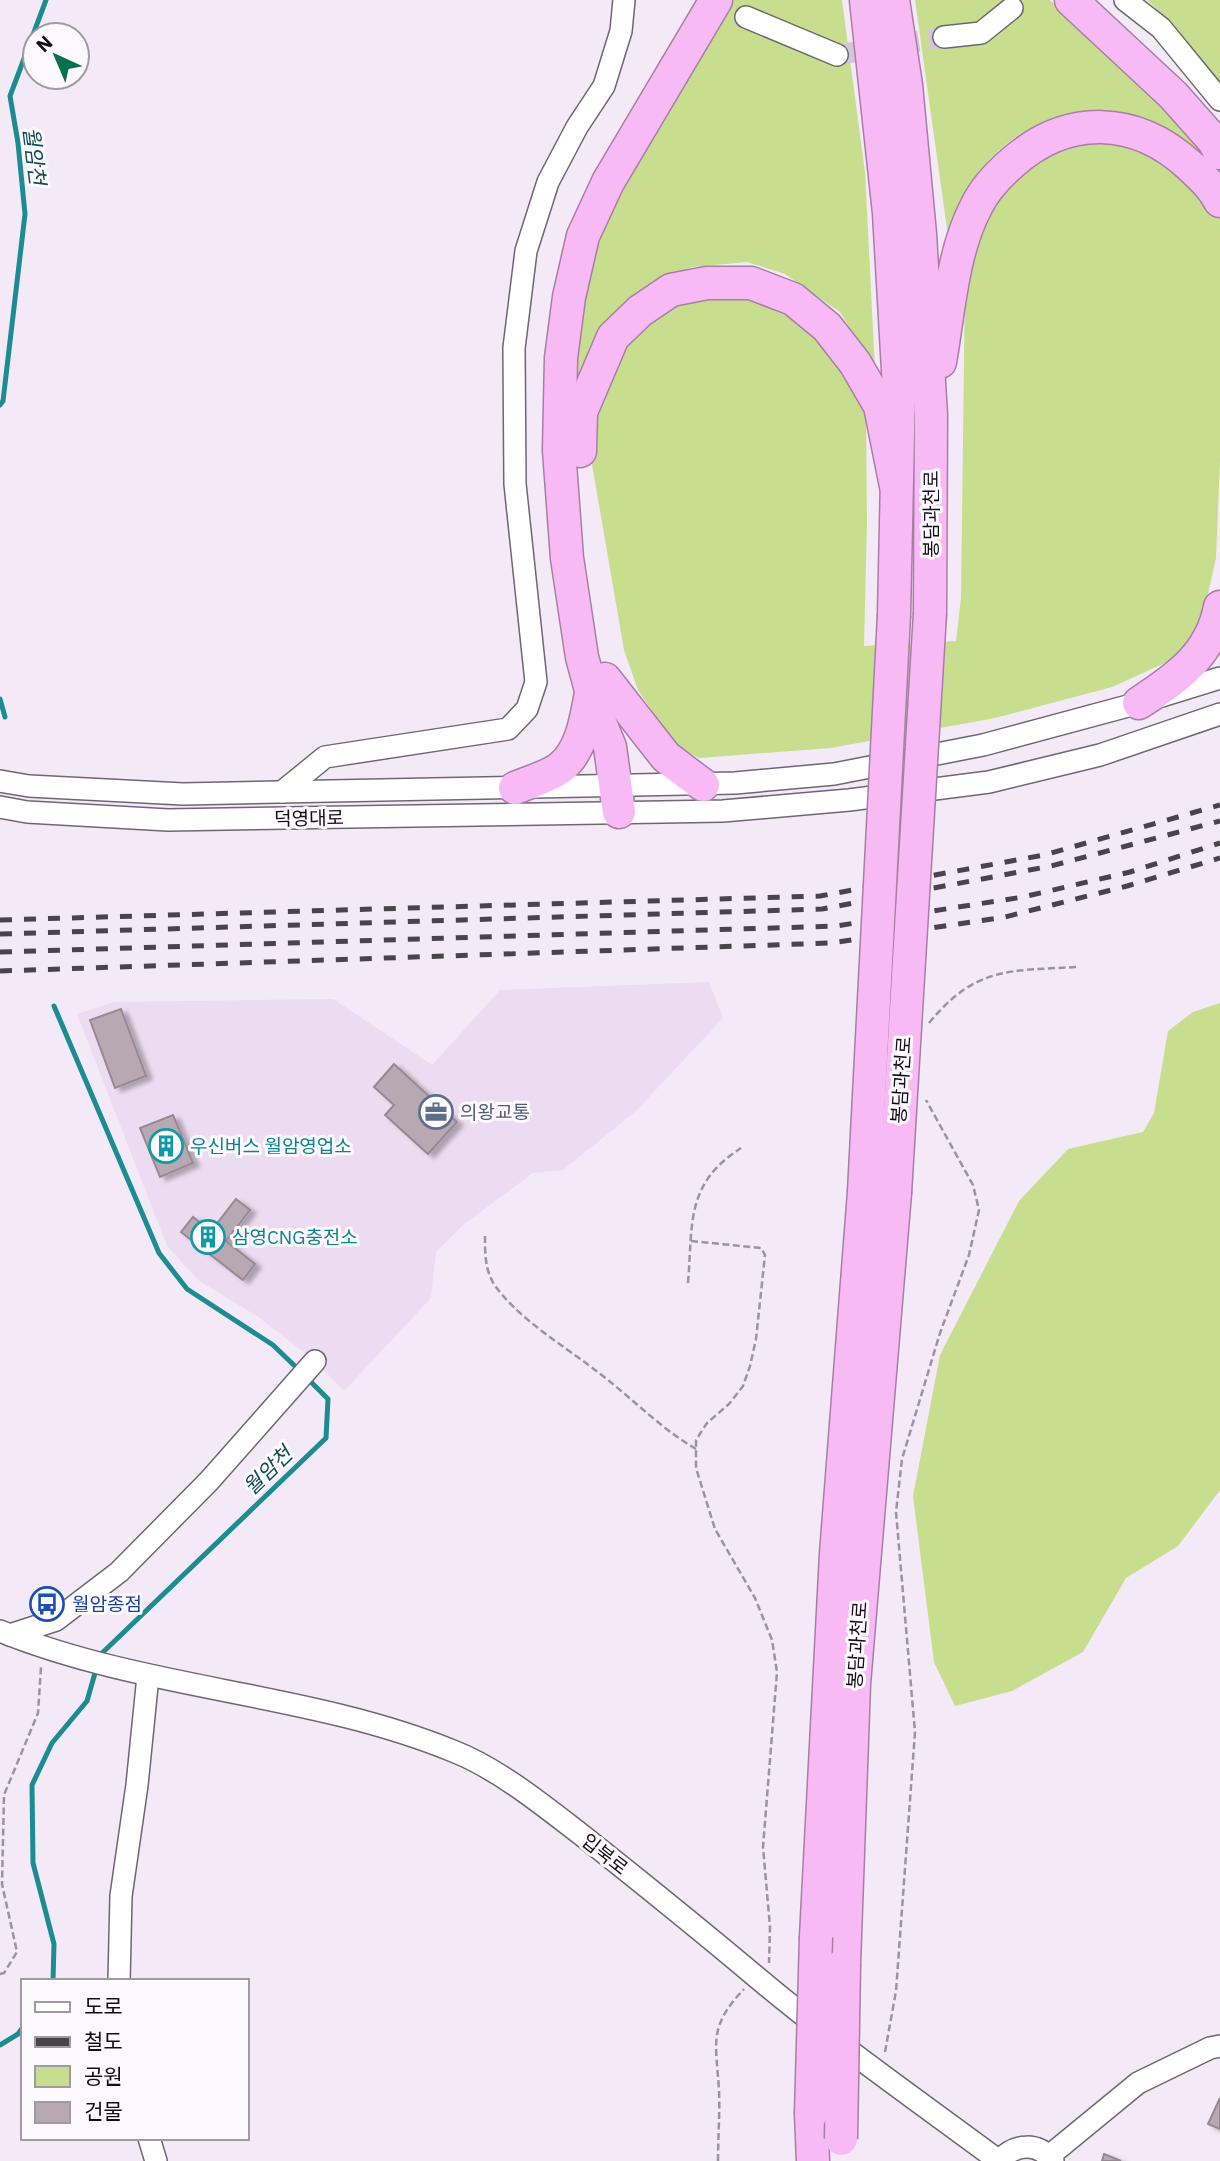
<svg xmlns="http://www.w3.org/2000/svg" width="1220" height="2161" viewBox="0 0 1220 2161" font-family="'IBM Plex Sans','Noto Sans KR',sans-serif">
  <defs>
    <filter id="shadow"><feDropShadow dx="6" dy="3.5" stdDeviation="2" flood-color="#0004"/></filter>
  </defs>
  <rect width="100%" height="100%" fill="#f4e9f7"/>
  <path fill="#ecdcf1" d="M709,982L723,1018L636,1111L563,1170L533,1173L463,1225L436,1252L431,1298L344,1391L315,1361L257,1316L198,1280L167,1246L77,1014L114,1002L333,999L432,1065L500,990Z"/>
  <g fill="#c6de8e">
    <path d="M729,0H842L865,172L875,369L840,312L785,274L747,262L692,267L646,287L612,321L570,416L576,310L603,220Z"/>
    <path d="M915,0H1050L1187,127L1219,176C1201,164 1183,151 1165,139C1157,134 1148,126 1139,121C1083,95 1018,124 981,169C966,187 957,214 948,236Z"/>
    <path d="M1147,0H1220V82L1172,23Z"/>
    <path d="M1061,140L1145,141L1220,211V460L1216,558L1204,612L1178,657L1112,687L995,718L831,748L699,758L679,748L667,733L638,690L624,650L589,447L595,415L613,364L636,331L684,298L760,292L853,369L866,415L867,522L864,646L956,641L961,598L965,283L977,226L997,192Z"/>
    <path d="M1220,1003V1490L1178,1546L1126,1578L1083,1652L1012,1691L955,1706L934,1662L913,1496L940,1355L1019,1201L1068,1149L1143,1132L1154,1113L1168,1031L1193,1012Z"/>
  </g>
  <g fill="none" stroke-linecap="round" stroke-linejoin="round">
    <g stroke="#1c8c93" stroke-width="5">
      <path d="M0,405L3,401L25,214L18,143L10,96L46,0"/>
      <path d="M0,699L5,717"/>
      <path d="M54,1006L159,1253L187,1289L273,1345L301,1372"/>
      <path d="M99,1656L326,1438L328,1399L308,1379"/>
      <path d="M53,1981L54,1944L33,1863L32,1785L52,1743L87,1701L97,1666"/>
      <path d="M0,2045L18,2034L23,2027"/>
    </g>
  </g>
  <g fill="#b8a8b2" stroke="#978892" stroke-width="2" filter="url(#shadow)">
    <path d="M121,1009L146,1076L115,1088L90,1020Z"/>
    <path d="M394,1064L457,1122L428,1154L385,1115L394,1105L374,1087Z"/>
    <path d="M173,1115L193,1163L160,1177L140,1128Z"/>
    <path d="M236,1199L250,1210L226,1241L255,1264L243,1280L181,1232L193,1217L211,1231Z"/>
    <path d="M1220,2098V2129L1208,2124Z"/>
    <path d="M1104,2154L1121,2161H1102Z"/>
  </g>
  <g fill="none" stroke-linecap="round" stroke-linejoin="round">
    <path stroke="#d2c8d5" stroke-width="21" stroke-dasharray="21 10" stroke-linecap="butt" d="M837,55L944,37"/>
    <g stroke="#706673" stroke-width="24">
      <g id="minor">
        <path d="M1125,0L1161,28L1220,100"/>
        <path d="M746,17L837,55"/>
        <path d="M944,37L981,33L1012,8"/>
        <path d="M0,781L29,786L183,794L735,783L834,774L983,745L1139,703L1220,678"/>
        <path d="M282,792L325,757L508,729L527,709L536,682L515,484L514,348L526,251L548,182L577,127L604,86L621,31L624,0"/>
        <path d="M0,807L27,812L168,820L723,811L849,800L989,782L1100,755L1220,714"/>
        <path d="M0,1631C145,1690 309,1692 453,1751C499,1769 544,1806 583,1836C641,1882 698,1928 754,1975C832,2041 917,2100 999,2161"/>
        <path d="M10,1635L56,1620L119,1572L209,1481L315,1361"/>
        <path d="M119,1981L121,1896L137,1785L148,1676"/>
        <path d="M149,2138L156,2161"/>
        <path d="M1049,2156L1138,2083L1210,2048L1220,2046"/>
        <path d="M999,2161C1015,2143 1038,2142 1053,2161"/>
      </g>
    </g>
    <g stroke="#a87ea6" stroke-width="35">
      <g id="highway">
        <path d="M866,0L889,213L899,388L894,615"/>
        <path d="M893,0L906,85L920,234L931,415L930,613"/>
        <path d="M1071,0L1173,95L1214,141L1220,153"/>
        <path d="M940,362C949,311 952,253 976,207C984,190 999,174 1013,162C1068,114 1135,116 1189,165C1202,177 1212,186 1220,201"/>
        <path d="M580,451L581,412L613,337L640,311L671,290L707,283H751L793,299L827,327L855,363L880,406L896,486"/>
        <path d="M605,679L666,757L703,785"/>
        <path d="M1139,703C1177,678 1211,655 1220,607"/>
        <path d="M515,788C529,782 548,777 560,768C582,751 586,719 591,693"/>
        <path d="M619,812L610,747L599,720L582,657L567,558L559,450L561,358L569,297L583,236L608,182L716,0"/>
        <path d="M816,1937L836,1554L864,1192"/>
        <path d="M844,1964L854,1684L895,1193"/>
        <path d="M811,2114L813,2161"/>
      </g>
    </g>
    <g stroke="#9b939e" stroke-width="2.5" stroke-dasharray="7 3.5" stroke-linecap="butt">
      <path d="M929,1023C976,966 1009,971 1077,967"/>
      <path d="M485,1236C485,1255 485,1272 496,1287C521,1321 566,1347 599,1373C632,1398 660,1428 696,1449"/>
      <path d="M691,1241L761,1248L765,1255L756,1339L750,1366L743,1386L729,1404L707,1423L696,1440V1468L715,1529L755,1598L772,1640L777,1672L763,1847L770,1927L769,1963"/>
      <path d="M688,1283C693,1223 685,1184 741,1148"/>
      <path d="M0,1974L4,1973L17,1952L2,1884L4,1795L38,1713L41,1667"/>
      <path d="M885,2052L896,1991L915,1732L896,1512L902,1459L940,1333L969,1255L979,1210L973,1185L926,1100"/>
      <path d="M718,2161C718,2137 720,2113 719,2090C716,2042 708,2027 744,1989"/>
    </g>
    <use href="#minor" stroke="#fff" stroke-width="21"/>
    <use href="#highway" stroke="#f8baf5" stroke-width="32"/>
    <g stroke="#49444c" stroke-width="5" stroke-dasharray="12 12" stroke-linecap="butt">
      <path d="M0,920L820,896L1044,855L1220,805"/>
      <path d="M0,934L822,909L1051,866L1220,821"/>
      <path d="M0,952L836,926L1023,897L1130,872L1220,843"/>
      <path d="M0,971L831,943L1005,917L1127,886L1220,858"/>
    </g>
    <g stroke="#a87ea6" stroke-width="35" stroke-linecap="butt">
      <g id="highway-bridge">
        <path d="M864,1192L894,615"/>
        <path d="M895,1193L930,613"/>
        <path d="M811,2114L816,1937"/>
        <path d="M841,2139L844,1964"/>
      </g>
    </g>
    <use href="#highway-bridge" stroke="#f8baf5" stroke-width="32"/>
  </g>
  <defs>
    <g id="office-ring" transform="scale(1.75)"><circle r="9.5" fill="#fdf9ff" stroke="#5c6f8a" stroke-width="1.5"/><path d="M-6-3h4V-5.5h4V-3h4V5H-6ZM-1-4.5V-3h2v-1.5ZM-6 0V1H6V0Z" fill="#5c6f8a"/></g>
    <g id="building-ring" transform="scale(1.75)"><circle r="9.5" fill="#fdf9ff" stroke="#0f9aa8" stroke-width="1.5"/><path d="M-4-6H4V6H1V3H-1V6H-4ZM-2.5-4.3h1.7v1.8h-1.7ZM.8-4.3h1.7v1.8H.8ZM-2.5-1h1.7V.8h-1.7ZM.8-1h1.7V.8H.8Z" fill="#0f9aa8"/></g>
    <g id="bus-ring" transform="scale(1.75)"><circle r="9.5" fill="#fdf9ff" stroke="#1a4fb4" stroke-width="1.5"/><path d="M-5-6H5V4H4V6H2V4H-2V6H-4V4H-5ZM-3.5-4V0h7V-4ZM-3.5 1.2v1.5H-2V1.2ZM2 1.2v1.5H3.5V1.2Z" fill="#1a4fb4"/></g>
  </defs>
  <g fill-rule="evenodd">
    <use href="#office-ring" x="436" y="1112"/>
    <use href="#building-ring" x="166" y="1146"/>
    <use href="#building-ring" x="208" y="1237"/>
    <use href="#bus-ring" x="47" y="1604"/>
  </g>
  <g text-anchor="middle" stroke-width="6" stroke-linejoin="round" paint-order="stroke">
    <g font-size="19" fill="#120f14" stroke="#fdf9ff">
      <text transform="translate(931 514) rotate(-90)" y="7">봉담과천로</text>
      <text transform="translate(309 818) rotate(-1)" y="7">덕영대로</text>
      <text transform="translate(901 1080) rotate(-86)" y="7">봉담과천로</text>
      <text transform="translate(857 1645) rotate(-86)" y="7">봉담과천로</text>
      <text transform="translate(605 1854) rotate(38)" y="7">입북로</text>
    </g>
    <g font-size="19" fill="#4e5e75" stroke="#fdf9ff" text-anchor="start">
      <text x="460" y="1119">의왕교통</text>
    </g>
    <g font-size="19" fill="#0d838f" stroke="#fdf9ff" text-anchor="start">
      <text x="190" y="1153">우신버스 월암영업소</text>
      <text x="232" y="1244">삼영CNG충전소</text>
    </g>
    <g font-size="19" fill="#164399" stroke="#fdf9ff" text-anchor="start">
      <text x="72" y="1611">월암종점</text>
    </g>
    <g font-size="21" font-style="italic" fill="#0d4d50" stroke="#fdf9ff">
      <text transform="translate(34 156) rotate(83)" y="7">월암천</text>
      <text transform="translate(268 1471) rotate(-44)" y="7">월암천</text>
    </g>
  </g>
  <rect x="21" y="1979" width="228" height="161" fill="#fdf9ff" stroke="#9f9ba1" stroke-width="2"/>
  <rect x="35" y="2002" width="35" height="10" fill="#ffffff" stroke="#9f9ba1" stroke-width="2"/>
  <text x="84" y="2014" font-size="21" fill="#120f14">도로</text>
  <rect x="35" y="2037" width="35" height="10" fill="#49444c" stroke="#9f9ba1" stroke-width="2"/>
  <text x="84" y="2049" font-size="21" fill="#120f14">철도</text>
  <rect x="35" y="2066" width="35" height="21" fill="#c6de8e" stroke="#9f9ba1" stroke-width="2"/>
  <text x="84" y="2084" font-size="21" fill="#120f14">공원</text>
  <rect x="35" y="2102" width="35" height="21" fill="#b8a8b2" stroke="#9f9ba1" stroke-width="2"/>
  <text x="84" y="2119" font-size="21" fill="#120f14">건물</text>
  <g transform="translate(56 56) rotate(316)"><circle r="33" fill="#fdf9ff" stroke="#9f9ba1" stroke-width="2"/>
  <path d="M0-5L12 26L0 18L-12 26Z" fill="#077148"/>
  <text y="-10" font-size="19" font-weight="bold" text-anchor="middle" fill="#120f14">N</text>
  </g>
</svg>
